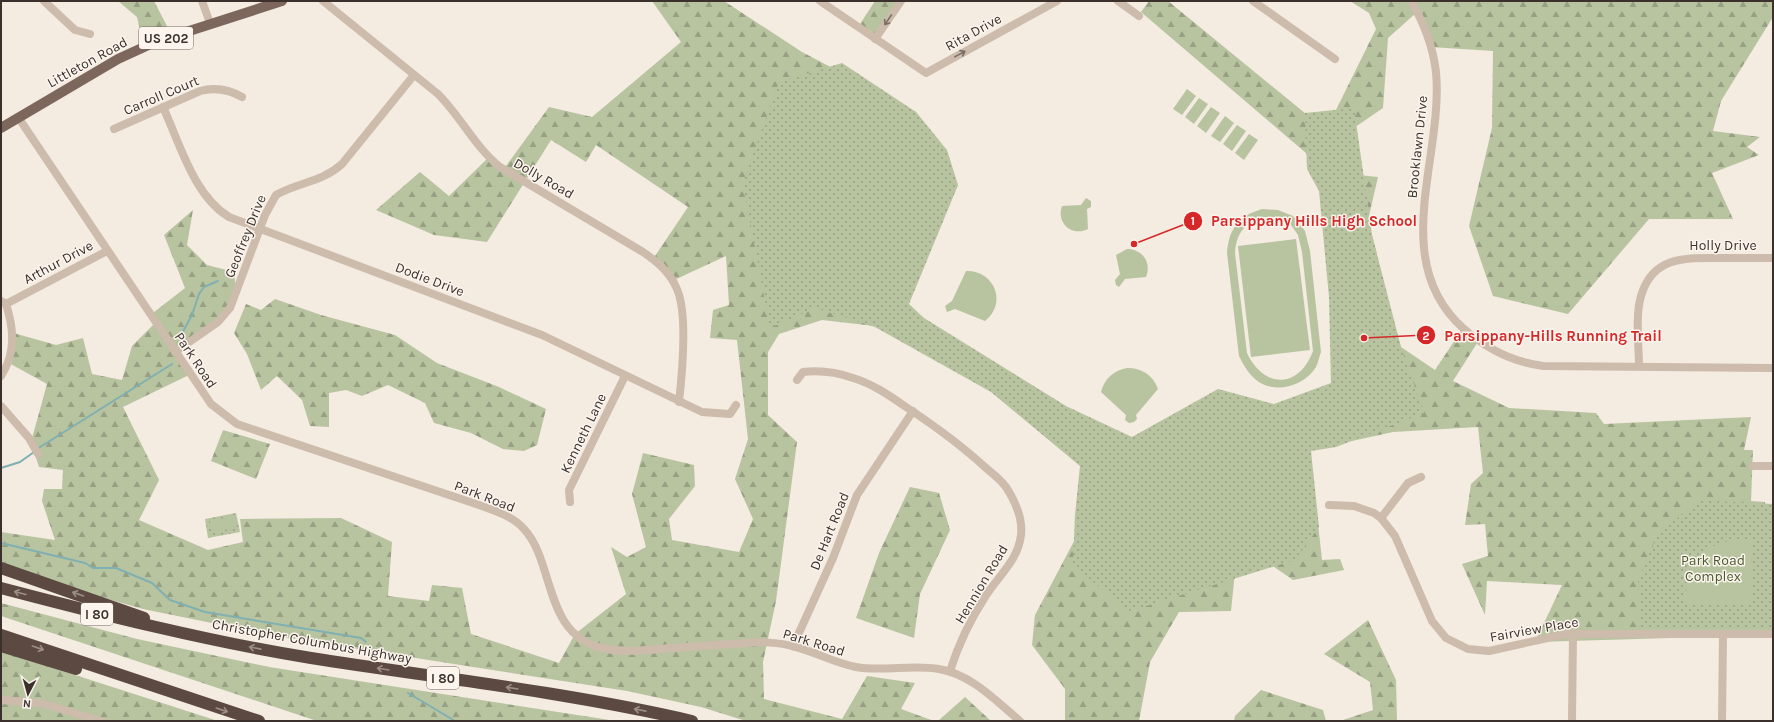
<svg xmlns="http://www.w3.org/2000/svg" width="1774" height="722" viewBox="0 0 1774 722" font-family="Karla,sans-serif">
  <defs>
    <pattern id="forest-firs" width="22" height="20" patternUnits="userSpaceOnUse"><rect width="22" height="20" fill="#b8c4a0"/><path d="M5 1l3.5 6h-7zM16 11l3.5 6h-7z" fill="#97a083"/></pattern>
    <pattern id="park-dots" width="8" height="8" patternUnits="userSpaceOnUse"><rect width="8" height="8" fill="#b8c4a0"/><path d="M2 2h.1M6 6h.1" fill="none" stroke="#97a083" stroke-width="1.8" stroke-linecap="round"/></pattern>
  </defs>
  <rect width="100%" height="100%" fill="#f4ebe1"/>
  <g fill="url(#forest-firs)">
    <path d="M118,1H154L168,28L142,39L137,17Z"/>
    <path d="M652,1H724L802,52L916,112L958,185L892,328L822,320L779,334L768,352V415L797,442L776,601L763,662L764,699L842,719L867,676L915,683L901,709L934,721H746L701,707L627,691L275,636L143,609L1,569V532L55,540L42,501L44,489H62L63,470L39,467L31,442L47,384L7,362L10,332L56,345L83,338L92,374L122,380L132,346L155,323L149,316L185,288L164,235L193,210L187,245L207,265L234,272L236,291L218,322L175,351L189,375L123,407L159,480L139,520L208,550L243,542L240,519L341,518L392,542L388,596L429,601L432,585L462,588L471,634L559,663L575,634L626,594L611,547L627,557L646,547L632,494L643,453L694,465L695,486L669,519L672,540L739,552L753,519L735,479L748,439L737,340L710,338L713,310L729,305L726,256L672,281L653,259L688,207L596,145L586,162L551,140L487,242L434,235L376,210L420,172L449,196L488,158L503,170L549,107L592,117L681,42Z"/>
    <path d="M875,1H898L875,34L860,24Z"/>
    <path d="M1149,1H1168L1317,123L1333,116L1376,29L1369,13L1350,1H1773V17L1721,101L1713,131L1760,137L1747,147L1759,155L1712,173L1733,219H1649L1568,314L1493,296L1469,226L1492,128L1493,51L1430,47L1416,13L1388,38L1383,108L1326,147L1339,173L1378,177L1368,220L1377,254L1355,259L1389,309L1401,347L1435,370L1463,328L1479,340L1453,381L1509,408L1596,413L1604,424L1751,417L1744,450H1753L1751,501L1765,502L1763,541H1773V635L1535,642L1562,585L1487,581L1485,615L1462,564L1488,556L1485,524L1465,525L1471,484L1483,473L1478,427L1393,432L1338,444L1327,171L1141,12Z"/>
    <path d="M275,299L321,315L395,335L437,363L499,387L546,409L537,445L524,451L503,449L471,433L434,423L425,403L388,385L362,396L346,390L329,393V427L310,426L302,400L277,376L261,390L247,354L234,333L246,304L261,310Z"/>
    <path d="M223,430L270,444L256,479L211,461Z"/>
    <path d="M1310,451L1322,560L1340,559L1344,570L1293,580L1250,550L1236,562L1231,611L1179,612L1150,662L1139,721H1065V689L1032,645L1035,615L1080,530Z"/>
    <path d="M910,487L939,493L950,530L920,594L914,638L856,618L879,553Z"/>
    <path d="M1,603L137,639L269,667L616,721H317L1,616Z"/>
    <path d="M1368,620L1396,680L1397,721H1340L1373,710L1370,682L1324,654Z"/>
    <path d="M1,652L13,655L218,721H1Z"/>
    <path d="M1261,690L1323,710L1326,721H1234L1235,716Z"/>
    <path d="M965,697L991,721H938Z"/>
  </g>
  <g fill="url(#park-dots)">
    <path d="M842,63L916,112L947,150L958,185L909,304L924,318L1066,406L1132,437L1218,389L1274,404L1331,383L1329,297L1319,191L1307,169L1305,113L1354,108L1372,235L1401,347L1424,413L1336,447L1311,451L1319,527L1295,560L1130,611L1073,566L1075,515L1080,466L991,392L875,327L815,308L770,328L743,183L779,82Z"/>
    <path d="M1699,500L1773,504V629L1641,628L1638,580L1658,534Z"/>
    <path d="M236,513L240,532L208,538L205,519Z"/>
  </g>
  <g fill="#b8c4a0" fill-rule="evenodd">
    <path d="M1187,89L1196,96L1182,115L1173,109Z"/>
    <path d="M1199,98L1208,104L1194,124L1185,117Z"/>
    <path d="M1211,107L1220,113L1206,133L1197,126Z"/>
    <path d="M1225,116L1234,123L1220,142L1211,136Z"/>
    <path d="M1237,125L1246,131L1232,151L1223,144Z"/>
    <path d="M1249,134L1258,140L1244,160L1235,153Z"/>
    <path d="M1086,198L1091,201V207L1087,209L1088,229C1072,237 1056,223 1062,206L1081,205Z"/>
    <path d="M1262,209L1278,210L1293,216L1305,231L1310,251L1321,352C1319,357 1318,363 1316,367C1304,387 1273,395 1255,379C1248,373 1243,364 1239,356L1227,253C1229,229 1238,216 1262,209ZM1263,217H1276L1289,222L1298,235L1302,252L1313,351C1299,389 1264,389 1247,353L1235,253C1236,234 1245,222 1263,217Z"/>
    <path d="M1296,239L1310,350L1251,357L1238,246Z"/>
    <path d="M1127,249C1142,249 1152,262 1146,277L1125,279L1119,287L1116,285L1115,280L1120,274L1116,255Z"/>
    <path d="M966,271C994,270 1008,303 985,321L955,309L947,312L945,306L952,301Z"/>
    <path d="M1127,368C1142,368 1153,375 1158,389L1136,415L1137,419L1134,422L1129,423L1125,420L1126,415L1101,392C1105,378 1113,371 1127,368Z"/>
    <path d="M234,516L236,528L212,532L210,521Z"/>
    <path d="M1733,540H1751V605H1685C1685,565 1693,549 1733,540Z"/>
  </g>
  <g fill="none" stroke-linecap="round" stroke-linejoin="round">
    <g stroke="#7fb0b2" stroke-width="2">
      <path d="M180,337L192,315L199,294L204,287L218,281"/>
      <path d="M37,449L172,364"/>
      <path d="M1,468L20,462L34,452"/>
      <path d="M1,543L85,563L93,568H116L152,583L170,600L205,612L361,638L366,642"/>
      <path d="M408,693L455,721"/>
    </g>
    <g stroke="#cdbbac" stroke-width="8">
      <path d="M44,1L75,30L90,34"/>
      <path d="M202,1L210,23"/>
      <path d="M323,1L438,94C461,117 475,147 500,167L643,252C656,261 669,271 676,287C688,310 682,375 679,402"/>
      <path d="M820,1L926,73L1057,1"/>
      <path d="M1118,1L1139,16"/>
      <path d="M1253,1L1335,59"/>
      <path d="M1411,1C1424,23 1433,47 1436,72C1444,157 1387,261 1464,329C1487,349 1512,362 1543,366L1773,368"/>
      <path d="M875,39L901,1"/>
      <path d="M163,107C180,144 194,196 229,217L542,335L702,412L730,414L736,405"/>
      <path d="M18,117L211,404L237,424L479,505C495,511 513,516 524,529C555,562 543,634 602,648C624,653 649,650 671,648C701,646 732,644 762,642C772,643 782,643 792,646C814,651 834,663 856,667C883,672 912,664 939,669C971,674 996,701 1020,721"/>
      <path d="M114,129L200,91C215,87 228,89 242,97"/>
      <path d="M1,301L6,304L107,251"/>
      <path d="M175,352L218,322L230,308L265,215L276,195C298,182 321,183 342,164L414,75"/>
      <path d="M1639,366C1639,346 1635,316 1641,296C1653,255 1687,258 1721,258C1738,258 1756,258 1773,258"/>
      <path d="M1,376C16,353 14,329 6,304"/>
      <path d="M797,380L803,372C820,370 836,372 853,378C873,384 890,396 906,407C935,426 961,445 986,468C993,474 1000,479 1006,487C1015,501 1023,518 1021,535C1018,561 998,576 985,597C970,620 958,646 950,671"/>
      <path d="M1,406L29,438L38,454"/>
      <path d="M1753,466H1773"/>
      <path d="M570,502L569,490L625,376"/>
      <path d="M1329,505L1354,506L1374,513L1381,518L1395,536L1432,621L1446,638L1468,649L1489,651L1566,634H1773"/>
      <path d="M1381,518L1408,483L1421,477"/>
      <path d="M793,646L833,558L857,495L913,411"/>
      <path d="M1,700L41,703L101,721"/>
      <path d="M1572,721L1573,633"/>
      <path d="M1722,721L1723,634"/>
    </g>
    <path stroke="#7d675c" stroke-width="10" d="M1,128L118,59L155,42L282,1"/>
    <g stroke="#5c4a42" stroke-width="12">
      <path d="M1,568L144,618"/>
      <path d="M1,588C104,615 206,641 311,658C438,678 567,692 692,721"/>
      <path d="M1,635L259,721"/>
      <path d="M1,646L76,669"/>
    </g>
  </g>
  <defs><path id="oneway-shaft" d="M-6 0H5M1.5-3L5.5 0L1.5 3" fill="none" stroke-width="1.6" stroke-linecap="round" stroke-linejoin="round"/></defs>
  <g stroke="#7d6f65">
    <use href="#oneway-shaft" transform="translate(888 20) rotate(124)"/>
    <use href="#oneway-shaft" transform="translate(960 54) rotate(-29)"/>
  </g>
  <g stroke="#9c8e87">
    <use href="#oneway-shaft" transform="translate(20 593) rotate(-165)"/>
    <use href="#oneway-shaft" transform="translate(78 594) rotate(-161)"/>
    <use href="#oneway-shaft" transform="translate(38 648) rotate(19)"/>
    <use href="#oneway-shaft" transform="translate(255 648) rotate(-169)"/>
    <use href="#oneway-shaft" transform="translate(383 669) rotate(-171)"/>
    <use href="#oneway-shaft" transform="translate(512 688) rotate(-171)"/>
    <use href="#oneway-shaft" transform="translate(222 710) rotate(19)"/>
    <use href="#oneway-shaft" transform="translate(640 710) rotate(-169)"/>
  </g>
  <g text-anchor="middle" stroke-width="3" stroke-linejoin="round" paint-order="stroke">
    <g fill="#fbf5ee" stroke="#756b66" stroke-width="1">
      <rect x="139" y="27" width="54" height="22" rx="3"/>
      <rect x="81" y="603" width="32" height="22" rx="3"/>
      <rect x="427" y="667" width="32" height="22" rx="3"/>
    </g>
    <g font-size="13" font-weight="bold" fill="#3b302b">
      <text x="166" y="43">US 202</text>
      <text x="97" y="619">I 80</text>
      <text x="443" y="683">I 80</text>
    </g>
    <g font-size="14" fill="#3b302b" stroke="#fbf5ee">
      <text transform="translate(973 32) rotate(-29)" y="5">Rita Drive</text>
      <text transform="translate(87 62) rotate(-29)" y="5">Littleton Road</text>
      <text transform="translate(161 95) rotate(-23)" y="5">Carroll Court</text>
      <text transform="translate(1417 147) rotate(-84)" y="5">Brooklawn Drive</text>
      <text transform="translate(544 178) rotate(30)" y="5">Dolly Road</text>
      <text transform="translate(245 236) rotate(-68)" y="5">Geoffrey Drive</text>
      <text x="1723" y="250">Holly Drive</text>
      <text transform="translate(58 262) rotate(-28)" y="5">Arthur Drive</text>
      <text transform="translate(430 279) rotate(21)" y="5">Dodie Drive</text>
      <text transform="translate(196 360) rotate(56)" y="5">Park Road</text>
      <text transform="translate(583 433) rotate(-64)" y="5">Kenneth Lane</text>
      <text transform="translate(485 496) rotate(21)" y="5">Park Road</text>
      <text transform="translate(829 531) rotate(-68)" y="5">De Hart Road</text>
      <text transform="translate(981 584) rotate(-59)" y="5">Hennion Road</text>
      <text transform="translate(1534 629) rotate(-10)" y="5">Fairview Place</text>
      <text transform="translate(312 641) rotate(10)" y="5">Christopher Columbus Highway</text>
      <text transform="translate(814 642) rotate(17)" y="5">Park Road</text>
    </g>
    <g font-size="14" fill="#4a5a2e" stroke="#fbf5ee">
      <text x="1713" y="565">Park Road<tspan x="1713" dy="16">Complex</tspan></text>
    </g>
  </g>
  <path fill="none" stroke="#d62828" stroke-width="1.5" d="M1134 244L1193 221M1364 338L1426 335"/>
  <g fill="#d62828" stroke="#fbf5ee" stroke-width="1.5">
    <circle cx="1134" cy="244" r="4"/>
    <circle cx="1364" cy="338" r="4"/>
    <circle cx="1193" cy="221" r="10"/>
    <circle cx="1426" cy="335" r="10"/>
  </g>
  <g font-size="12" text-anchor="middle" font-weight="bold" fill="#fff">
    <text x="1193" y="225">1</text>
    <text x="1426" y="340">2</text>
  </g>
  <g font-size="15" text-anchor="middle" font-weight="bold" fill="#d62828" stroke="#fbf5ee" stroke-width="3" stroke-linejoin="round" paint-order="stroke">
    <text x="1314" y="226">Parsippany Hills High School</text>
    <text x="1553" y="341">Parsippany-Hills Running Trail</text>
  </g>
  <rect width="1774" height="722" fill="none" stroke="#3b302b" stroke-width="4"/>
  <g transform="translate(28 694) rotate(186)" stroke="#fbf5ee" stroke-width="3" paint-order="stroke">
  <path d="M0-3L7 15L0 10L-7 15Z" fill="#3b302b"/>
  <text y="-6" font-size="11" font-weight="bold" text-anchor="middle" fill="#3b302b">N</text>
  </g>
</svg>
